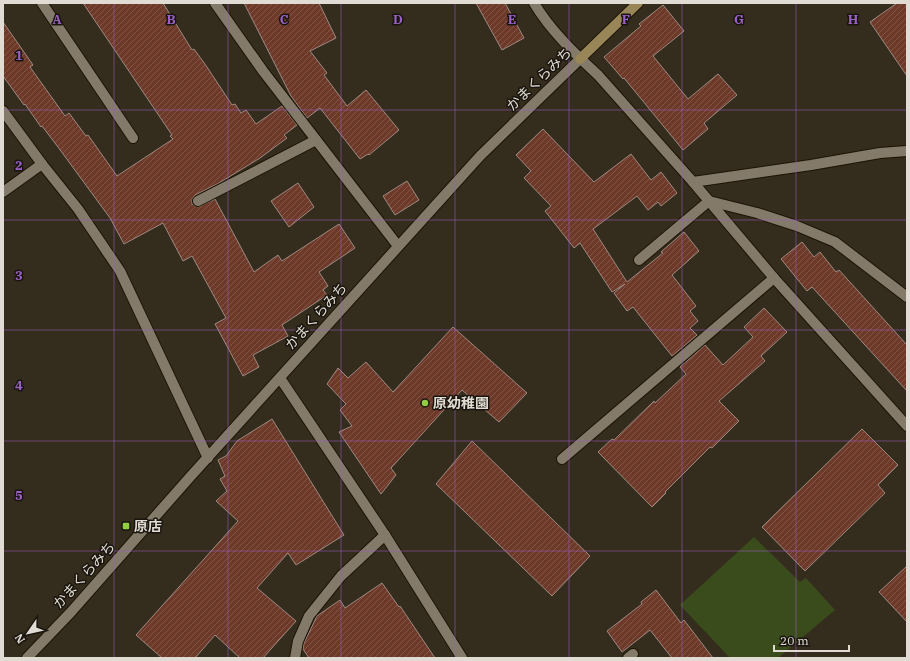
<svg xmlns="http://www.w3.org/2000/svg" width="910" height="661" viewBox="0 0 910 661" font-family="'IBM Plex Serif','Noto Sans JP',serif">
  <defs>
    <pattern id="building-hatch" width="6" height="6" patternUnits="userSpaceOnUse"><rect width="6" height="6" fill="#6d3928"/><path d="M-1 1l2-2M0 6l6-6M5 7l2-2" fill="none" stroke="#825546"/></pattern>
  </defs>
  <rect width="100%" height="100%" fill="#342c1d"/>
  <path fill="#3a4c1b" d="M754,537L800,582L806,578L835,610L778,658H730L680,605Z"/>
  <g fill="url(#building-hatch)" stroke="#9e8982">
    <path d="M83,3H163L192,50L194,49L207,67L232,105L235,104L241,113L246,110L256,124L282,106L297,125L284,135L287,138L260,158L219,183L195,195L192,200V204L198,207L215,199L254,272L278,255L282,261L339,224L355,248L319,272L328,286L323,290L327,295L282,325L288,336L253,355L259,367L243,376L215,324L226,318L192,256L183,261L163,223L124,244L110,218L58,147L42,126L41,127L25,104L24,105L3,76V22L33,65L30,67L65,116L69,113L86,136L88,135L117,176L173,139L170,136L172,135Z"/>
    <path d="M244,3H319L336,38L310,51L327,73L324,75L347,106L366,90L399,130L369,155L368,154L360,159L320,108L307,118L291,96Z"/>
    <path d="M476,3H505L524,38L502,50Z"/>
    <path d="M897,3H907V76L870,22Z"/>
    <path d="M663,5L684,31L653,56L688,99L718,74L737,95L704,123L708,129L683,150L624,78L623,79L604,57L641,26L639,24Z"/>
    <path d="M543,129L594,182L631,154L651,180L661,172L677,193L661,206L658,202L648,210L637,196L593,229L627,282L663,253L661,252L684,232L699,251L672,275L696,306L690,311L698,321L690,328L697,335L672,356L633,307L627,311L614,293L625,284L612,292L580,243L574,248L545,211L551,206L524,178L531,171L516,155Z"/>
    <path d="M407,181L419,200L395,215L383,196Z"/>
    <path d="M298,183L314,207L289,227L271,201Z"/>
    <path d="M802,242L814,257L820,252L836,272L839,270L907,345V391L812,287L807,291L781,259Z"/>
    <path d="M764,308L787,332L761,356L765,361L719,401L739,421L712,448L710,447L665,492L666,493L652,507L598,452L612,439L614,440L654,401L655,403L686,374L680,367L705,345L723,365L753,337L744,327Z"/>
    <path d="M453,327L527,393L499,422L462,390L391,468L396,475L381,494L339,432L352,426L340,410L346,404L327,384L338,368L348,378L366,362L393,392Z"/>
    <path d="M272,419L344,535L296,565L288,553L257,588L296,621L263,658H240L215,635L195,658H162L136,635L238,521L216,501L227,491L220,479L225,476L218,460L226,456L237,441Z"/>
    <path d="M862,429L898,465L878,485L885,493L805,571L762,527Z"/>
    <path d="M472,441L590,556L552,596L436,484Z"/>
    <path d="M907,566V622L879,592Z"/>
    <path d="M382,583L399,607L400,606L435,658H309L303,649L304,643L317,616L340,600L345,608Z"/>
    <path d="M656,590L681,623L684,620L713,658H672L650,630L622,652L607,631L642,604L641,602Z"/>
  </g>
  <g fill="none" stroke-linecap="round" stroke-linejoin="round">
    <g stroke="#1c1406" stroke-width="12">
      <g id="service">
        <path d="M639,260L709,201L757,213L797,226L835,242L907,297"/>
        <path d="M562,459L774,278"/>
        <path d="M628,658L633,654"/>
      </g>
    </g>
    <g stroke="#1c1406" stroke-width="12">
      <g id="minor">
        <path d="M42,3L133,138"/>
        <path d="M215,3L263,71L398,246"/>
        <path d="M693,182L811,165L880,153L907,151"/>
        <path d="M3,192L42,164"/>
        <path d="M198,201L316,140"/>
        <path d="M280,378L385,535L462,658"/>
        <path d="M295,658L298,641L309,616L341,576L385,535"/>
      </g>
    </g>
    <g stroke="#1c1406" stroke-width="12">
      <g id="tertiary">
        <path d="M534,3C550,30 574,53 598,75L693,182L774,278L907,426"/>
        <path d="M3,111L42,164L78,209L120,271L208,458"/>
        <path d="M27,658L71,612L190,477L480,156L580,59"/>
      </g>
    </g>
    <g stroke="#1c1406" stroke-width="12">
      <path id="secondary" d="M580,59L638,3"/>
    </g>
    <use href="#service" stroke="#847a69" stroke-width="10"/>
    <use href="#minor" stroke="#847a69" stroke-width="10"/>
    <use href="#tertiary" stroke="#847a69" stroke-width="10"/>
    <use href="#secondary" stroke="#988658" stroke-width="10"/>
  </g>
  <path fill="none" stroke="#9a61c5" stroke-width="1" stroke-opacity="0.55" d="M114,3V658M228,3V658M341,3V658M455,3V658M569,3V658M682,3V658M796,3V658M3,110H907M3,220H907M3,330H907M3,441H907M3,551H907"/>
  <g fill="#90cd41" stroke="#19150e" stroke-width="1.5">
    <circle cx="425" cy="403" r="4"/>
    <rect x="122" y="522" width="8" height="8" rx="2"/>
  </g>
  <g text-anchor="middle" stroke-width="3" stroke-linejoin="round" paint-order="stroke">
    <g font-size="14" fill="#e1dcd3" stroke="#19150e">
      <text transform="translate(539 79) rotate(-44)" y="5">かまくらみち</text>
      <text transform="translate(316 316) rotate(-48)" y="5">かまくらみち</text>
      <text transform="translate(84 575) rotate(-48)" y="5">かまくらみち</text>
    </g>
    <g font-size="14" font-weight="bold" fill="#e1dcd3" stroke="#19150e" text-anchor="start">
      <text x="433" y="408">原幼稚園</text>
      <text x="134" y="531">原店</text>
    </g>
  </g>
  <g font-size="13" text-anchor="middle" font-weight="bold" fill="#9a61c5" stroke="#19150e" stroke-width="3" stroke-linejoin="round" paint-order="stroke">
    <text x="57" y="24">A</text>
    <text x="171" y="24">B</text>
    <text x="284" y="24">C</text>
    <text x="398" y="24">D</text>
    <text x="512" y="24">E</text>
    <text x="626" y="24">F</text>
    <text x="739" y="24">G</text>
    <text x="853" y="24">H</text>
    <text x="19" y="60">1</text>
    <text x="19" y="170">2</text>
    <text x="19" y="280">3</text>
    <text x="19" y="390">4</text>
    <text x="19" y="500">5</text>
  </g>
  <rect width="910" height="661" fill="none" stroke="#e1dcd3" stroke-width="8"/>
  <g transform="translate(28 633) rotate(236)" stroke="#19150e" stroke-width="3" paint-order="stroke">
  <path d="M0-3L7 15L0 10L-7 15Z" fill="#e1dcd3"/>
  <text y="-6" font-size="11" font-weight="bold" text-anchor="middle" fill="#e1dcd3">N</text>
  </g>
  <path d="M774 645v6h75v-6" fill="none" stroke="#e1dcd3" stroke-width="2"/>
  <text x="780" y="645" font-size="12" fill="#e1dcd3" stroke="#19150e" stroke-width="3" paint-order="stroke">20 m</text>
</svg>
